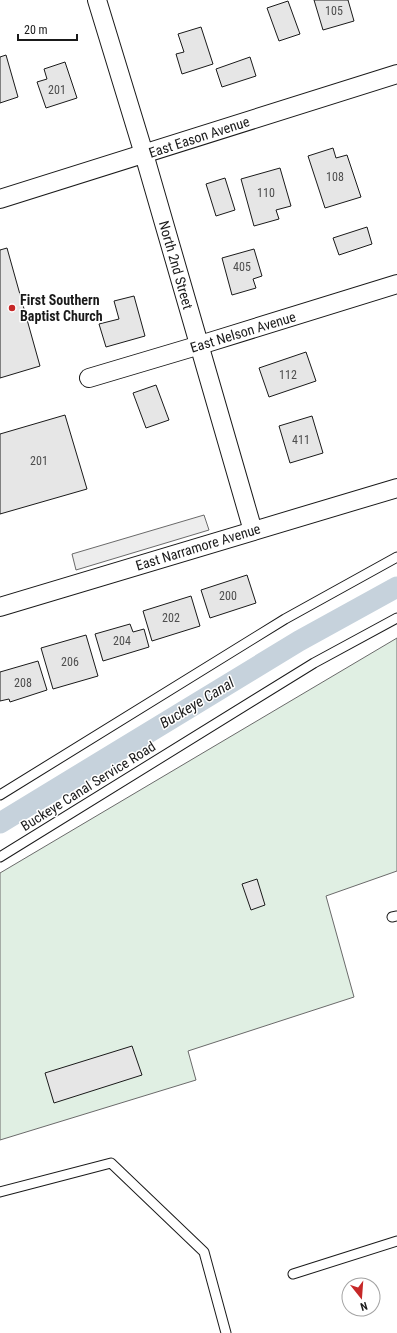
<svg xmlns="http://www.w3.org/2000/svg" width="397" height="1333" viewBox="0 0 397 1333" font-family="'Roboto Condensed',sans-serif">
  <rect width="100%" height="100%" fill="#fff"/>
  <path fill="#e0efe3" stroke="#6a6a6a" d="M397,638V871L326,896L354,997L188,1051L196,1080L0,1140V873Z"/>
  <path fill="#ededed" stroke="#6a6a6a" d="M204,515L209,530L76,570L72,554Z"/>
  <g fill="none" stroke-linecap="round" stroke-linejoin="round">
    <path stroke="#c6d2dc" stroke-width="21" d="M0,823L299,641L397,587"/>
  </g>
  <g fill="#e6e6e6" stroke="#1a1a1a">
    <path d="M314,0H348L354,21L323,30Z"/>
    <path d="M288,1L300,34L279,41L267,8Z"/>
    <path d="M201,27L213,64L182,74L176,54L184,52L178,34Z"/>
    <path d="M6,55L18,97L0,103V57Z"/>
    <path d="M250,57L256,76L222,87L216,69Z"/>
    <path d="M65,62L77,98L46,108L37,82L47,79L44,69Z"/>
    <path d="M333,148L336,158L347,155L361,197L325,208L308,156Z"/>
    <path d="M280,168L291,206L276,210L279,219L254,226L241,179Z"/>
    <path d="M225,178L235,210L216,216L206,184Z"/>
    <path d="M367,227L372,244L339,255L333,238Z"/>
    <path d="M7,248L40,366L0,378V250Z"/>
    <path d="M254,249L262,276L253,279L256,288L232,295L222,258Z"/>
    <path d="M134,296L145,336L106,347L99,324L119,319L114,301Z"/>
    <path d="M306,352L316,381L269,397L259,368Z"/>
    <path d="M156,385L169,420L146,428L133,393Z"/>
    <path d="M65,415L87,489L0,514V434Z"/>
    <path d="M312,416L323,453L290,463L279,426Z"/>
    <path d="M247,575L256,603L210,618L201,590Z"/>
    <path d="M191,596L200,626L152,641L143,611Z"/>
    <path d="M130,624L133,632L144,629L149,647L103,661L95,634Z"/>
    <path d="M86,635L98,676L53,689L41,648Z"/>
    <path d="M38,661L47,690L10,702L9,699L0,701V672Z"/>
    <path d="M257,879L265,905L251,910L242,884Z"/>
    <path d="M132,1046L142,1075L54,1103L45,1073Z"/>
  </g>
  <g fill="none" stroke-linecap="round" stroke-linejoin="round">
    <g stroke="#1a1a1a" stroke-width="11">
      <g id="lane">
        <path d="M0,795L285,619L397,557"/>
        <path d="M0,857L314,663L397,618"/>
        <path d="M392,917L397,916"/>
        <path d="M0,1192L111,1163L204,1252L226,1333"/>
        <path d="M293,1274L397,1241"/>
      </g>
    </g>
    <g stroke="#1a1a1a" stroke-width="20">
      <g id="street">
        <path d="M97,0L144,154L253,531"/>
        <path d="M0,199L397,74"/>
        <path d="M89,378L200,345L397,284"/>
        <path d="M0,607L397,488"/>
      </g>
    </g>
    <use href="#lane" stroke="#fff" stroke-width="9"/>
    <use href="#street" stroke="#fff" stroke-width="18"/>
  </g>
  <circle fill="#c62828" stroke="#fff" stroke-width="1.5" cx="12" cy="308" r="4"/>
  <g text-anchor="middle" stroke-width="3" stroke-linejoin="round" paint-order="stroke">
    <g font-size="12" fill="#4d4d4d">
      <text x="334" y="15">105</text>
      <text x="57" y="94">201</text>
      <text x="335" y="181">108</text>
      <text x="266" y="197">110</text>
      <text x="242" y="271">405</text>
      <text x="288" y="379">112</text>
      <text x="301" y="444">411</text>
      <text x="39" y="465">201</text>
      <text x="228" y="600">200</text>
      <text x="171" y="622">202</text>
      <text x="122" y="645">204</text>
      <text x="70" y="666">206</text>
      <text x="23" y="687">208</text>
    </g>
    <g font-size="14" fill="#1a1a1a" stroke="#fff">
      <text transform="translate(199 137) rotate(-18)" y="5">East Eason Avenue</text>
      <text transform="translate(176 265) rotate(74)" y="5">North 2nd Street</text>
      <text transform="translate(243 332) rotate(-17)" y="5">East Nelson Avenue</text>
      <text transform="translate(198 547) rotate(-17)" y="5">East Narramore Avenue</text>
      <text transform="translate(88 786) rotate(-32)" y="5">Buckeye Canal Service Road</text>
    </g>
    <g font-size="14" font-weight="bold" fill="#1a1a1a" stroke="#fff" text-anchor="start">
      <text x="20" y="305">First Southern<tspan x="20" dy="16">Baptist Church</tspan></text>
    </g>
    <g font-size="15" font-style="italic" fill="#1a1a1a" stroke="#fff">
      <text transform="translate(197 703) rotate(-31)" y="5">Buckeye Canal</text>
    </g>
  </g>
  <g transform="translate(361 1297) rotate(163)"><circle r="19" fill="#ffffff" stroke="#a3a3a3"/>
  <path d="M0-3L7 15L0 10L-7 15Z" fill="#c62828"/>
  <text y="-6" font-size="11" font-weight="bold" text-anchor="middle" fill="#1a1a1a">N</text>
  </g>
  <path d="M18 34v6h59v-6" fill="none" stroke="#1a1a1a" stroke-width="2"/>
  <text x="24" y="34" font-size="12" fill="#1a1a1a" stroke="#ffffff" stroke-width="3" paint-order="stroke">20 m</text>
</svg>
